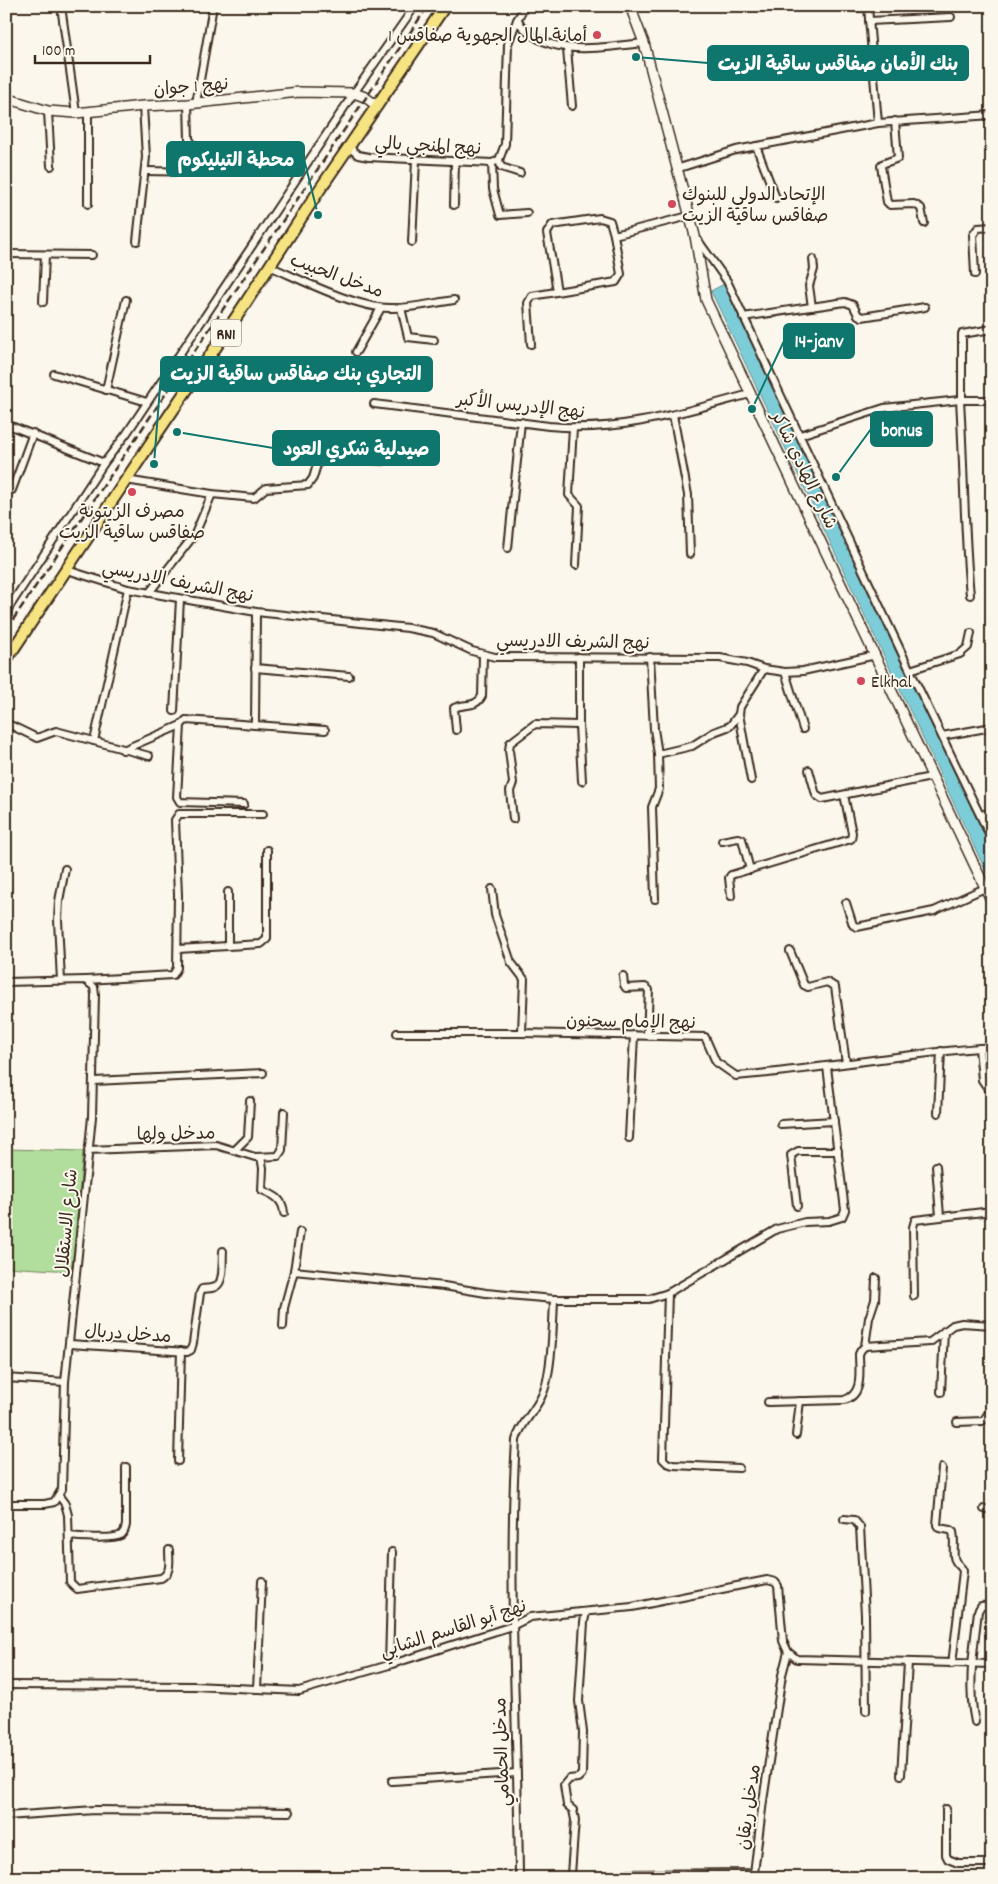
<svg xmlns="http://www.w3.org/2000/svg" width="998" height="1884" viewBox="0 0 998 1884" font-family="Dekko,'Playpen Sans Arabic',sans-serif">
  <rect width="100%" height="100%" fill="#fbf7ec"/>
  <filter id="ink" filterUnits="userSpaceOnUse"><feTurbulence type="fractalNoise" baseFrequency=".02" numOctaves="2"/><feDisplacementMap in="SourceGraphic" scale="10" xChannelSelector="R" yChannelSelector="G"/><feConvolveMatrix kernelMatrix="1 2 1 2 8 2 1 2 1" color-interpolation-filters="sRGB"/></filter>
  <g filter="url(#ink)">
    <path fill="#b1de9c" stroke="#76845d" d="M6,1149L83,1151L75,1242L71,1271L6,1267Z"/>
    <path fill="#7dcdd9" stroke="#638c8e" d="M724,284L992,849V884L711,291Z"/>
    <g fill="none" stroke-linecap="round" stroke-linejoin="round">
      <g stroke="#3b2a1e" stroke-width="10">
        <g id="street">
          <path d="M61,6L76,113"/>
          <path d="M853,6V8L868,7L878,123"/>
          <path d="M517,20C545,60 602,47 644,43"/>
          <path d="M869,21L951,17"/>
          <path d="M567,49L572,106"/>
          <path d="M196,103L213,6"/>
          <path d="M48,111L51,166"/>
          <path d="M88,113V204"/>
          <path d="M895,121L898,158L882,164L881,166L887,202L890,205L914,204L921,208L924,223"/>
          <path d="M756,146L776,198"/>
          <path d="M349,147L358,155L369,157L492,163L499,160L505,144L508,44L517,20L525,6"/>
          <path d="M499,160L501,167L520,173"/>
          <path d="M492,163L493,189L500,215L527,213"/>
          <path d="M676,169L736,150L878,123L992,115"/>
          <path d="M145,171L202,172L201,157L189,139L188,104"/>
          <path d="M454,205L455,161"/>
          <path d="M614,235L689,216"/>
          <path d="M697,239L727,281L906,662L992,840"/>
          <path d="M137,241L146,157L143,106"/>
          <path d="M412,242L416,160"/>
          <path d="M6,254L92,255"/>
          <path d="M269,266C302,280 354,307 389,308C410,309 433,303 454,300"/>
          <path d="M975,274L973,235L978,228L992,227"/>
          <path d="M43,302L45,255"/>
          <path d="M812,307L809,286L814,269L813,259"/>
          <path d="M401,308L408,337L434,340"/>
          <path d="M743,317L845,302L853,305L858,315L862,317L925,307"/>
          <path d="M531,344L528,303L532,296L616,282L621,274L614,235L610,221L600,218L552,225L547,233L557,291"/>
          <path d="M356,352L381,308"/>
          <path d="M54,374L147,402"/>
          <path d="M106,390L126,300"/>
          <path d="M960,400C964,465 964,531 970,595"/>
          <path d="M962,400V334L992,329"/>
          <path d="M374,404L549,426C619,433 684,412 750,394"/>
          <path d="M673,415L688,495L690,554"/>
          <path d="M6,424L104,463"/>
          <path d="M573,428L569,495L579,506L576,565"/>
          <path d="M800,435L884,408L960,400H992"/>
          <path d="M126,480L212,494L254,498L266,488L308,485L313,478L319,458L323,456L383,461"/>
          <path d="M12,490L33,433"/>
          <path d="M508,548L521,422"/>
          <path d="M67,570L128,589L256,612L408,628L433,633L472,651L495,657L720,658L747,663L764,669L785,672L803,671L876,655"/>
          <path d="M128,589L94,741L149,756"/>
          <path d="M149,593L195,534L212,494"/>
          <path d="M6,612L104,463L127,433L354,93L415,6"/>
          <path d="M256,612L255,725L325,730"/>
          <path d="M579,657V725L582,781"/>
          <path d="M650,657L654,729L658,754L659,789L652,807L655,899"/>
          <path d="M255,668L349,676"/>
          <path d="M910,670L960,654L968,647L971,633"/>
          <path d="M785,672L803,729"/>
          <path d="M174,711L180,599"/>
          <path d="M6,723L37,738L56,731L94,741"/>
          <path d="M456,730L454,708C465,703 476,708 482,696L483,655"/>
          <path d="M942,736L992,727"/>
          <path d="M123,750L181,725"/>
          <path d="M658,754L692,746L714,732L730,726L739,714"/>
          <path d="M809,770L816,795L822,799L931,777"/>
          <path d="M751,780L739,714L740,707L764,669"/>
          <path d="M244,804L180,802L177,797L181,725L186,720L255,725"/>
          <path d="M981,815L992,812"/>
          <path d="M513,819L510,791L513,783L509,750L510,743L535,724L579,725"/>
          <path d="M722,841L738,838L742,839L750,870"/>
          <path d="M492,889L495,915L511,962L524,979L522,1033"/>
          <path d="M731,896L729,878L731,875L851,839L852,833L844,795"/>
          <path d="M846,903L853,925L857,927L934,911L985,888"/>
          <path d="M228,946V892"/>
          <path d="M178,949L261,944L267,939V850"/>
          <path d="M790,951L804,985L808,987L827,982L835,987L846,1063"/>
          <path d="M623,976L624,985L626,988L645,987L649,990L647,1035"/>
          <path d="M86,980L173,975L177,968L178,895L175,820L179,814H263"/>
          <path d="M61,981L58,920L59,901L65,869"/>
          <path d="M6,982L85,980L94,987L95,995L92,1117L65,1382L62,1489L54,1502L45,1504H6"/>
          <path d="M397,1033H522L705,1037L716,1062L736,1076C822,1069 906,1053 992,1047"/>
          <path d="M979,1048L982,1080L989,1090H992"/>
          <path d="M94,1081L263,1073"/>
          <path d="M938,1113L941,1051"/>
          <path d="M781,1124L834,1121"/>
          <path d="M629,1138L634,1035"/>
          <path d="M88,1150L216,1145L255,1157L278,1156L282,1150L284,1112"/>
          <path d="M235,1150L248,1137L250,1101"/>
          <path d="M261,1157L263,1168L262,1190C274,1195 283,1199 284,1213"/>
          <path d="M936,1166L940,1216"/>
          <path d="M797,1206L791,1155L798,1151H838"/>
          <path d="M294,1271L300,1232"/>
          <path d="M668,1293L663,1459L667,1463L673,1465L739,1468"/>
          <path d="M914,1296L913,1227L915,1220L992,1211"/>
          <path d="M283,1326L284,1308L294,1271L444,1286L486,1293L554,1299H649L668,1293L777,1229L805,1222L829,1221L842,1217L845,1210L827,1067"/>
          <path d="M70,1344L187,1352L191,1350L193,1343L200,1293L202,1289C206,1288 212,1289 215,1287C225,1283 222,1260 223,1251"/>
          <path d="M865,1346L869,1318L875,1300L876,1278"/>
          <path d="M6,1378L65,1382"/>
          <path d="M941,1392L944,1331"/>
          <path d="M768,1402L844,1400C864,1395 859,1371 859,1354L861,1350L865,1346L930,1342L953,1325L962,1323L992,1325"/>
          <path d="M957,1422L983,1421L992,1408"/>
          <path d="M796,1435L800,1401"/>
          <path d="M178,1461L181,1351"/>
          <path d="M942,1468L937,1525L939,1528L950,1530L953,1532C955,1540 953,1549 954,1557C955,1564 961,1565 963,1571L952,1664"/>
          <path d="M59,1496L65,1504L68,1515L70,1582L77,1589L161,1578C172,1572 169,1562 169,1550"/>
          <path d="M984,1509H992"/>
          <path d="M844,1519L854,1520L860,1527L865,1615L866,1711"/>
          <path d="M69,1536C81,1537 112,1540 121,1535C125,1532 125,1529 126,1525V1467"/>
          <path d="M389,1665L392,1552"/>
          <path d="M6,1685L194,1686L299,1691L389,1665L512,1626L530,1617L632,1607L767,1580L775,1582L778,1586L783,1641L788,1652L797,1659L992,1664"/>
          <path d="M257,1689L262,1581"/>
          <path d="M975,1722C967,1686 974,1647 978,1611L981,1606L992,1605"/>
          <path d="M901,1775L908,1663"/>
          <path d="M392,1781L516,1773"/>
          <path d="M946,1809V1855L948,1859L958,1863H992"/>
          <path d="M6,1816L95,1810L289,1812"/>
          <path d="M571,1874L575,1820L573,1810L567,1805L564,1785L569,1779L578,1778L582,1774L583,1732L579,1701L584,1622L586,1612"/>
          <path d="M628,1874L754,1873L763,1801L782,1675L788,1652"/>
          <path d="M519,1878C518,1732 507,1586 516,1440C521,1422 536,1411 543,1393C552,1372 553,1323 554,1299"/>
        </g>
      </g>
      <g stroke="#3b2a1e" stroke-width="12">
        <g id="secondary">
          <path d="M630,6L644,43L695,236L706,300L992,902"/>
          <path d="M6,98L48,111L76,113L143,106L188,104L299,92L354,93L365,97L377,106"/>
        </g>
      </g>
      <g stroke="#3b2a1e" stroke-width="14">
        <path id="primary" d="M6,660L158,432L237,316L320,189L445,6"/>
      </g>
      <use href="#street" stroke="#fbf7ec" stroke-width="6"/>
      <use href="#secondary" stroke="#fbf7ec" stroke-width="9"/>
      <use href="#primary" stroke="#f6e381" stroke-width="10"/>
      <path stroke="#3b2a1e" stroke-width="2.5" stroke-dasharray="8 4" stroke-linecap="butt" d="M6,630L428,6"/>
    </g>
  </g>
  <g fill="#d1495b" stroke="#fbf7ec" stroke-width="2">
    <circle cx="597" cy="35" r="5"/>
    <circle cx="672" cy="204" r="5"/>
    <circle cx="132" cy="492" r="5"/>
    <circle cx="861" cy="681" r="5"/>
  </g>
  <g text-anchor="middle" stroke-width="4" stroke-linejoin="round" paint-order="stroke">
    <rect fill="#fbf7ec" stroke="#75685c" stroke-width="1" x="211" y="319.5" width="30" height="27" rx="4"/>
    <g font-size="16" font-weight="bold" fill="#3b2a1e">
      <text x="226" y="339">RN1</text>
    </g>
    <g font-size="18" fill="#3b2a1e" stroke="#fbf7ec" text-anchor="start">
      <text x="587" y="41" text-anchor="end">أمانة المال الجهوية صفاقس 1</text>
      <text x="682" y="200">الإتحاد الدولي للبنوك<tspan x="682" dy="21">صفاقس ساقية الزيت</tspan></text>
      <text x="132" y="517" text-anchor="middle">مصرف الزيتونة<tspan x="132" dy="21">صفاقس ساقية الزيت</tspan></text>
      <text x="871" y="687">Elkhal</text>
    </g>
    <g font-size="18" fill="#3b2a1e" stroke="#fbf7ec">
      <text transform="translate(191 86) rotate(-5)" y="6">نهج 1 جوان</text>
      <text transform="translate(428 145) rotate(3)" y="6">نهج المنجي بالي</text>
      <text transform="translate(337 275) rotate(20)" y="6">مدخل الحبيب</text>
      <text transform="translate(521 405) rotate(6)" y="6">نهج الإدريس الأكبر</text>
      <text transform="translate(805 470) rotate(64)" y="6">شارع الهادي شاكر</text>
      <text transform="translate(178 581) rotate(11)" y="6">نهج الشريف الادريسي</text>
      <text transform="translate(573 641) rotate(1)" y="6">نهج الشريف الادريسي</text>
      <text transform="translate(631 1021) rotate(1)" y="6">نهج الإمام سحنون</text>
      <text transform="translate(176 1133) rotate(-1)" y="6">مدخل ولها</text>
      <text transform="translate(66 1223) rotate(-85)" y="6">شارع الاستقلال</text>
      <text transform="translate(128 1333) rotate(4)" y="6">مدخل دربال</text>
      <text transform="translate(453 1628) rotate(-18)" y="6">نهج أبو القاسم الشابي</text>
      <text transform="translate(501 1752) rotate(-92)" y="6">مدخل الحمامي</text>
      <text transform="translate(748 1807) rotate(-82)" y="6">مدخل ريقان</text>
    </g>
  </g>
  <path fill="none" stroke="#0f766e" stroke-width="2" d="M636 57L708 63M318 215L304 159M752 409L784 341M154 464L161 374M836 477L871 429M177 432L273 448"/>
  <g fill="#0f766e" stroke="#fbf7ec" stroke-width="2">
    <circle cx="636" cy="57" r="5"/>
    <circle cx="318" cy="215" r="5"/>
    <circle cx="752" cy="409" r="5"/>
    <circle cx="154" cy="464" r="5"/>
    <circle cx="836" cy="477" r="5"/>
    <circle cx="177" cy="432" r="5"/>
  </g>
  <g fill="#0f766e" stroke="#0f766e" stroke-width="2">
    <rect x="708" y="46" width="260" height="34" rx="5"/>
    <rect x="167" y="142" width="137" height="34" rx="5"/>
    <rect x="784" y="324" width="70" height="34" rx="5"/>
    <rect x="161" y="357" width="271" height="34" rx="5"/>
    <rect x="871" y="412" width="61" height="34" rx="5"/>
    <rect x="273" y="431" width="166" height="34" rx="5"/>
  </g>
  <g font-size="19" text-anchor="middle" font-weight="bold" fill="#fff">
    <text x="838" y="70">بنك الأمان صفاقس ساقية الزيت</text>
    <text x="236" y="166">محطة التيليكوم</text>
    <text x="819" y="347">14-janv</text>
    <text x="296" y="380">التجاري بنك صفاقس ساقية الزيت</text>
    <text x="902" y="436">bonus</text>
    <text x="356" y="455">صيدلية شكري العود</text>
  </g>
  <rect width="998" height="1884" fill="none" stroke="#fbf7ec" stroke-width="25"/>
  <rect x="12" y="12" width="973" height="1859" fill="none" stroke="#3b2a1e" stroke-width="2" filter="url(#ink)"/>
  <path d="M35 55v8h115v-8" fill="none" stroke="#3b2a1e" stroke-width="2.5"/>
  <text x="42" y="55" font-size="15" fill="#3b2a1e" stroke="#fbf7ec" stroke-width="4" paint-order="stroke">100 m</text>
</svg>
